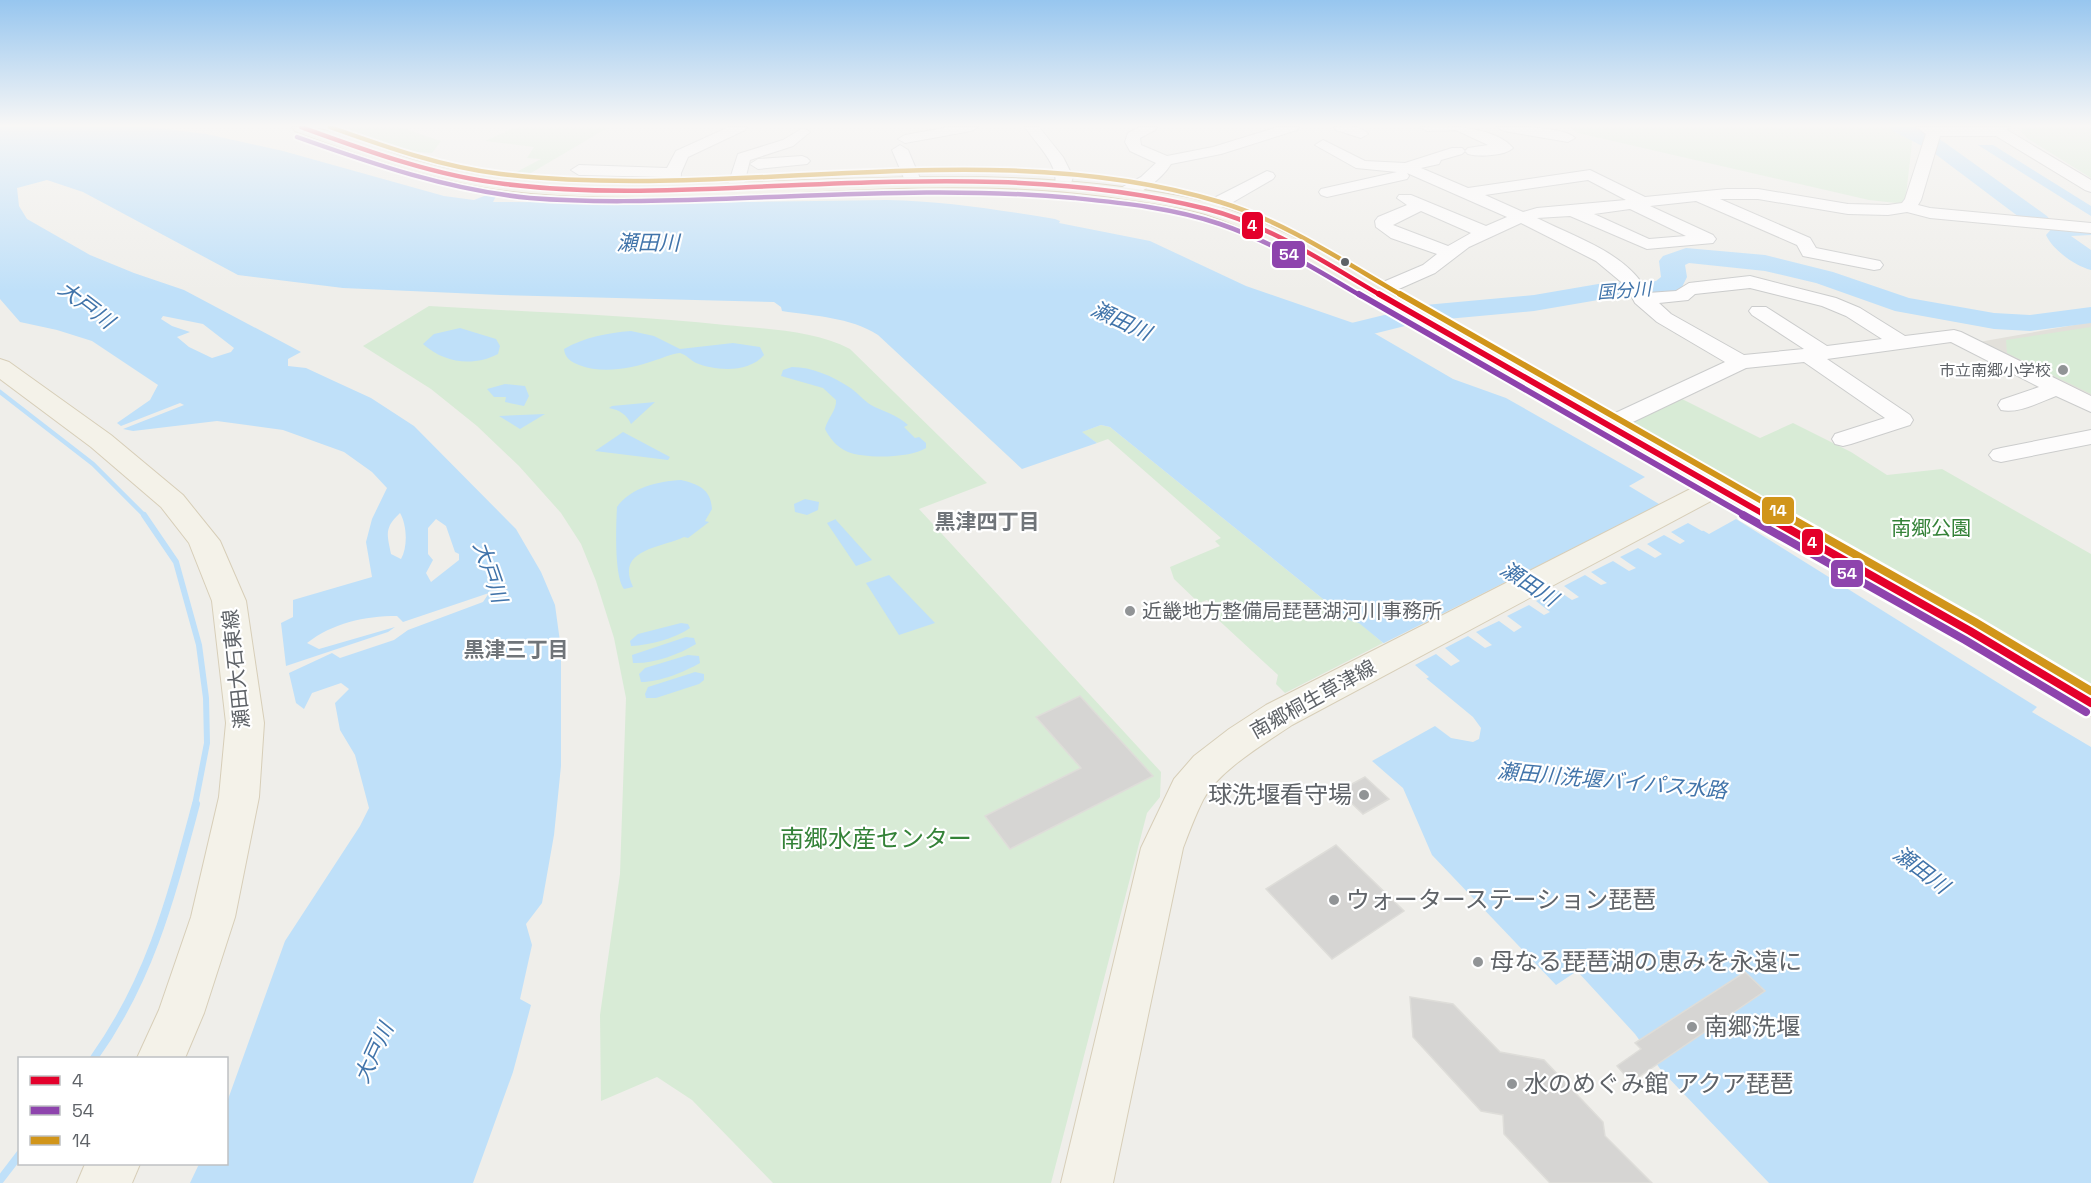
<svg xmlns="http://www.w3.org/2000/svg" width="2091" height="1183" viewBox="0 0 2091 1183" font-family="'Space Grotesk','Noto Sans JP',sans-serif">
  <rect width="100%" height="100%" fill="#efeeea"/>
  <path fill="#e2e0da" d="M2091,322V399L1979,342Z"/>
  <g fill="#d8ebd6">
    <path d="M333,127H400L441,141L432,153L390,150Z"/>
    <path d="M516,127H609L519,180L506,181L505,178L541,159L527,158L534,147L485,141Z"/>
    <path d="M1570,127H1899L1913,134L1905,204L1869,200L1578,133Z"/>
    <path d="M2024,127H2091V178L2027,138L2021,131Z"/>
    <path d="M429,306C527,312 627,315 725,325C766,329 814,330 850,349L987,483L919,509L1161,772L1160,797L1147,813L1051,1183H773L692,1100L657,1077L601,1101L600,1015L620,874L626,698L614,638L596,581L581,544L561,513L519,466L477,426L431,389L363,346Z"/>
    <path d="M2091,327V394L2007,353L2006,340Z"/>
    <path d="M1676,396L1760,438L1793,423L1851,452L1887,475L1942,469L2091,554V687L1858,551L1624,421Z"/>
    <path d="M1101,425L1110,427L1349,620L1359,622L1383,643L1285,693L1276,684L1278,675L1212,614L1219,611L1207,600L1199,603L1174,579L1170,567L1220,546L1215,541L1221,538L1108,439L1097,443L1081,432Z"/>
  </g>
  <g fill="#bfe0f9" fill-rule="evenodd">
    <path d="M0,127H151L206,134L283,151L444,196L474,200L499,190L493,202L676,203L887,200C944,201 999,210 1055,219L1060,221L1059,223L1150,241L1246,286L1359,325L1388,318L1401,324L1374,333L1453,379L1506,398L1645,477L1629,486L1709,534L1736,519L2037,707L2032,712L2091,747V1183H1769L1661,1070L1635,1034L1577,971L1556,985L1432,855L1403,788L1372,761L1435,726L1451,738L1473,742L1479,739L1481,728L1473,717L1359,623L1349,620L1110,427L1101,425L1082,432L1097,443L1022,469L878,335C850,317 814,316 782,311L781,307L774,302L501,295L343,288L238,275L83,192L47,180L17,188L19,206L27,219L90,255L134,273L184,290L301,352L288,359V366L306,368L334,381L371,398L414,426L516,529L541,572L555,605L561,649V766L554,835L542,903L526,924L532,945L520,999L531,1005L513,1072L473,1183H190L199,1164H226L227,1102L285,941L360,826L369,808L355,755L340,730L335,703L349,689L341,683L312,693L304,709L296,703L289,673L332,653L340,658L394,640L408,630L483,602L489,593L403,622L397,616C364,616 333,623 307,643L319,649L395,627L388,632L286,666L281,623L293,617V600L372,577L366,542L372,519L387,488L372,472L344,452L283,430L217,421L133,431L123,429L184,405L180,403L121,426L117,423L150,400L158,385L92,341L57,330L20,322L0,299ZM163,316L203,324L234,348L231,352L212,358L189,347L177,337L190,332L172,326L161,319ZM400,513C407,525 408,547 401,559L391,554C387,534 384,528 400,513ZM436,519L446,526L455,552L459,554V560L431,582L426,573L433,560L428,554V528Z"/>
    <path d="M1978,145H1993L2091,206V216Z"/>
    <path d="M460,328L496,339L500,346L498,354C473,367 444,363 423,344L434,334Z"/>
    <path d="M631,331L654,336L680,349L733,343L760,347L764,355C749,373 716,371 696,363C690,360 687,355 680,353C670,354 663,358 653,361C630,369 602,374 579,365C571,362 565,358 564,349C585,337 607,333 631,331Z"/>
    <path d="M792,367C812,367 832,376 849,387C857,392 863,400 871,405C884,412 896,414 908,425L904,427L915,438L919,437L926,443V448C911,458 865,459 848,452C837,447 830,439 825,429C827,419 837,410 836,400L823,388L781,376L783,370Z"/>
    <path d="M505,384L525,386L529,396L524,406L505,402L506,397H494L487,389Z"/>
    <path d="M655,402L631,424C627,415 620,410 609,408L612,406Z"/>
    <path d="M545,414L520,429L499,416Z"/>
    <path d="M623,432L670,457L668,460L595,451Z"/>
    <path d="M681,480C698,484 711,489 712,509L705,521L709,522L688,538L684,537C661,548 615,549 633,587L624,589C614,576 616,525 617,507C630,488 658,481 681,480Z"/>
    <path d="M805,499L819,502L818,510L807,515L795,512L794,504Z"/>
    <path d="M836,519V520L872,560L856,566L827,523Z"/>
    <path d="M889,575L935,623L899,635L866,583Z"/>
    <path d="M681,623L688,624L690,628C674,639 650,645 631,646L630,641L638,634Z"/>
    <path d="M686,637L694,638L696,644C678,655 653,664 633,663L632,655Z"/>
    <path d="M688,655L699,656L700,663C684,672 660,682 641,682L639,674L645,668Z"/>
    <path d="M695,672L704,674V680L699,684L656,698H646L645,694L648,687Z"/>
  </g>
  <path fill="#efeeea" d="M1663,503L1707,529L1702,531L1688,523L1671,532L1685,541L1680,544L1664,535L1647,544L1662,554L1655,558L1638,548L1620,557L1636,568L1629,571L1613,561L1591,572L1607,583L1601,585L1585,575L1564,586L1579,597L1572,600L1557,590L1536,601L1550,612L1544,615L1529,605L1507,616L1522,627L1514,632L1499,621L1476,632L1492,645L1485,648L1468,636L1445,648L1460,661L1451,666L1436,654L1415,665L1429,677L1424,680L1380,645Z"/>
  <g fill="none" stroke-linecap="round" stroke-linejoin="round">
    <path stroke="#bfe0f9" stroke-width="4.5" d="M0,392L93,464L145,516"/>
    <path stroke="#bfe0f9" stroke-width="6" d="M144,515L176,562L199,645L206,698L207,743L195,805"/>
    <g stroke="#bfe0f9" stroke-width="8">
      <path d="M94,1058C151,978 171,897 196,804"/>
      <path d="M0,1180L20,1154"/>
    </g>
    <g fill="#bfe0f9" fill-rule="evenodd">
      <path d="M1890,127H1915L1944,142L2047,216L2051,221L2047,226L2039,228L2031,226L1930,150L1893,131Z"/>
      <path d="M2074,221L2091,223V235L2071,236L2091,250V270C2075,266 2053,250 2046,235L2055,225Z"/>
      <path d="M1686,248L1765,255L1833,272L1909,298L1994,313L2030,315L2091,307V323L2030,331L1994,329L1895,311L1816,283L1765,271L1689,263L1685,265L1687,277L1680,291L1659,297L1604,299L1534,311L1425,321L1345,341L1335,339L1331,333L1335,327L1425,305L1534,295L1604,283L1656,281L1661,277L1659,261L1663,256Z"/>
    </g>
  </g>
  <g fill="#d6d5d3" stroke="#deddd9" stroke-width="1.5">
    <path d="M1080,696L1153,776L1010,849L985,816L1081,768L1036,717Z"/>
    <path d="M1365,777L1389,799L1363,814L1339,791Z"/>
    <path d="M1336,845L1404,911L1332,959L1266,889Z"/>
    <path d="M1745,972L1765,991L1631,1082L1617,1066L1641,1049L1635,1043Z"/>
    <path d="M1410,997L1453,1004L1500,1052L1544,1060L1603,1122L1605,1136L1652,1183H1550L1504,1134L1503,1115L1481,1111L1413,1037Z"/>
  </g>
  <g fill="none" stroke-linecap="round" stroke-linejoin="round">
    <g stroke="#cbcccc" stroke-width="2">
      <g id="minor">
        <path d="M729,127H747L745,130L688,157L681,173L680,190L678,193H666L664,190L665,177L579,175L571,170L579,165L667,168L676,151Z"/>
        <path d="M949,127H978L971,131L905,143L898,139L905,135Z"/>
        <path d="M1025,127H1039L1063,157L1073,177L1069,189H1057L1055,186C1060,165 1036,144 1025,127Z"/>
        <path d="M1140,127H1157L1155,130L1140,138L1141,145L1167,156L1213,147L1278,127H1299L1297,130L1221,154L1171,164C1162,179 1135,201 1117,196L1115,193L1117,190L1141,177L1156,163L1130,151L1125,142L1128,133Z"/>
        <path d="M1334,127C1345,126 1360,125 1368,134L1361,138L1336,130Z"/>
        <path d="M1420,127C1446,125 1494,126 1513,148C1505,156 1479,157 1468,154L1465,151L1468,148L1488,145L1456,130L1427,131Z"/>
        <path d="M1497,127C1512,126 1565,127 1575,138L1568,142L1504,131Z"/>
        <path d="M1916,127H2010L2007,130L2091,180V192L2085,190L1996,136H1940L1921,200L1918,205L1930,208L2091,223V233L1930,218L1907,212L1888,215L1848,214L1758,199H1720L1810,238L1816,248L1880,261L1883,265L1880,269L1874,270L1803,256L1797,245L1696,201L1650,206L1713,235L1716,239L1713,243L1647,249L1570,216L1537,218C1574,237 1628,253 1648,293L1676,291L1689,283L1750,276L1836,298L1860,308L1905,336L1954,330L1961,332L2091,396V412L2056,396C2040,402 2018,414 2001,410L1998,405L2001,400L2039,387L1951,342L1827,359L1910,415L1913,420L1910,425L1851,444L1843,446L1835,444L1832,439L1835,434L1885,418L1804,362L1746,368L1614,431L1606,433L1598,431L1595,426L1598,421L1725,362L1657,322L1635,303L1626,286L1596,261L1521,223L1469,247L1435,273L1383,296H1369L1367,292L1369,288L1423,265L1437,254L1391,238L1376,227L1375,221L1378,217L1407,205L1397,198L1399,195H1411L1486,226L1507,217L1407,173L1409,176L1407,179L1327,197L1321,195L1319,192L1321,189L1397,172L1356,168L1315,145L1323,140L1365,161L1405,163L1452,148H1462L1465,151L1462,154L1441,160L1439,164L1421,168L1468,188L1590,170L1645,197L1727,189H1758L1848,204L1888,205L1902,203L1905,199L1926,134ZM1588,180L1626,200L1537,208L1523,212L1485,195ZM1630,209L1686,236L1649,239L1594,214ZM1421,211L1471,233L1448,246L1393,225ZM1750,288L1822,306L1846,316L1882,339L1827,346L1766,307H1752L1749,311L1752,315L1804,349L1744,355L1671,314L1659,303L1688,300L1695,294Z"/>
        <path d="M803,128L810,132L793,146L750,160L743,188L735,193L729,191L727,188L738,154L783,140Z"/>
        <path d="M900,145L908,150L922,183L920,186H908L906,183L892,150Z"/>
        <path d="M802,156L807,158L810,161L807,164L758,169L750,164L758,159Z"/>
        <path d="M1267,171L1273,173L1275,176L1273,179L1228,205L1203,212L1195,207L1197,203L1216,197Z"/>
        <path d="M2091,430V444L2001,462L1993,460L1989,455L1993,450L2001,448Z"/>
      </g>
    </g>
    <g stroke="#d7ceb8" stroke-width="2">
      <g id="major">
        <path d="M0,359L9,362L111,435L183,495L220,541L246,601L264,723L259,797L235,917L204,1013L185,1058H137L159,1010L191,917L219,797L226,723L212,601L189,543L161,507L91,447L0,379Z"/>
        <path d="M1716,478L1726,481L1731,487L1726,493L1292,725C1264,744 1219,770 1203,800C1195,816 1189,832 1183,848L1113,1183H1061L1141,848L1174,779L1194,756L1229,729L1266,705L1706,481Z"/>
        <path d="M85,1164H140L132,1183H77Z"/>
      </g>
    </g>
    <g stroke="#c8b996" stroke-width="2">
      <path id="highway" d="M292,127C335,125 377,150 418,161C467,175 517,181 567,183C772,191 976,157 1179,196C1252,210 1313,247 1377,283C1429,313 1481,342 1533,371C1702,468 1874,561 2043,658L2091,686V716L2078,712L1958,639L1293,254C1265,238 1236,224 1205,214C1172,205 1137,201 1104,196C914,171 722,209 531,193C448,186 372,160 295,131Z"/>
    </g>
    <use href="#minor" fill="#fdfcfc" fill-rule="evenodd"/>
    <use href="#major" fill="#f4f2e9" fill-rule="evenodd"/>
    <use href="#highway" fill="#f0ede3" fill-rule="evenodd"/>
    <g stroke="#fff" stroke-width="8">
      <path id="bus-1-far2" d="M301,127C367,151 435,176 505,184C586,194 669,191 751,187C904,181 1058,171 1207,209C1270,225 1327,264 1382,296"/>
    </g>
    <g stroke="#fff" stroke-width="10">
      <path id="bus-1-far1" d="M1379,294L1767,516"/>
    </g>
    <g stroke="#fff" stroke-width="13">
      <path id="bus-1" d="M1764,515L1970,631L2091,703"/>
    </g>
    <g stroke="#fff" stroke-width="8">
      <path id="bus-2-far2" d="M297,137C373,164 449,190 530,198C592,203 655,201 717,199C836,195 955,187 1074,198C1123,203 1173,208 1220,224C1270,241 1316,269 1361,296"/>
    </g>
    <g stroke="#fff" stroke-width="10">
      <path id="bus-2-far1" d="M1359,294L1746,516"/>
    </g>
    <g stroke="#fff" stroke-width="13">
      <path id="bus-2" d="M1743,515L1965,640L2086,712"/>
    </g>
    <g stroke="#fff" stroke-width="8">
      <path id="bus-3-far2" d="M330,127C386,147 442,167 501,174C738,202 989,132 1220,202C1286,222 1344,262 1403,296"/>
    </g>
    <g stroke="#fff" stroke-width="10">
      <path id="bus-3-far1" d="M1400,294L1788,516"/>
    </g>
    <g stroke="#fff" stroke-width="13">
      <path id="bus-3" d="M1785,515L1975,622L2091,691"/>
    </g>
    <use href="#bus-1-far2" stroke="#e4002b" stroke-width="4.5"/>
    <use href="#bus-1-far1" stroke="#e4002b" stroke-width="6"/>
    <use href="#bus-1" stroke="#e4002b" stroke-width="8"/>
    <use href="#bus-2-far2" stroke="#8e44ad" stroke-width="4.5"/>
    <use href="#bus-2-far1" stroke="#8e44ad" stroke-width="6"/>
    <use href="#bus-2" stroke="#8e44ad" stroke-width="8"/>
    <use href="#bus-3-far2" stroke="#d1951a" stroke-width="4.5"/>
    <use href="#bus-3-far1" stroke="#d1951a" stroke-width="6"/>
    <use href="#bus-3" stroke="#d1951a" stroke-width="8"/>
  </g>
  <linearGradient id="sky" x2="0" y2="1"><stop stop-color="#97c6ef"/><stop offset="0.43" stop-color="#f8f7f6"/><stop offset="1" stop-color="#f8f7f6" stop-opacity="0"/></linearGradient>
  <rect width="2091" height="292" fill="url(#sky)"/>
  <circle fill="#5f6368" stroke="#fff" stroke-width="2" cx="1345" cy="262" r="5"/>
  <g fill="#919496" stroke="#fff" stroke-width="2">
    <circle cx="2063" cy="370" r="6"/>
    <circle cx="1130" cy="611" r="6"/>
    <circle cx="1364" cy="795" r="6"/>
    <circle cx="1334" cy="900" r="6"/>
    <circle cx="1478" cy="962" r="6"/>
    <circle cx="1692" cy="1027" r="6"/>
    <circle cx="1512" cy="1084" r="6"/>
  </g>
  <g text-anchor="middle" stroke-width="4.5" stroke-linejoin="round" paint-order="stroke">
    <g font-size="16" fill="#5f6368" stroke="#fff" text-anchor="end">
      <text x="2051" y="376">市立南郷小学校</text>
    </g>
    <g font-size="18" font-style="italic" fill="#4174aa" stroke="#fff">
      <text transform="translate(1624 291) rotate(-4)" y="6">国分川</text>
    </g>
    <g font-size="20" fill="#348238" stroke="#fff">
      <text x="1931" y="535">南郷公園</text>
    </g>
    <g font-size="20" fill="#5f6368" stroke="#fff" text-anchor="start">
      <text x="1142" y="618">近畿地方整備局琵琶湖河川事務所</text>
    </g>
    <g font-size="20" fill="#5f6368" stroke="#fff">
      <text transform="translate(236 669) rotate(-96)" y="7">瀬田大石東線</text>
      <text transform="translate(1313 699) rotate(-29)" y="7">南郷桐生草津線</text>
    </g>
    <g font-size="21" font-style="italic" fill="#4174aa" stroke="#fff">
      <text x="648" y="250">瀬田川</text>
      <text transform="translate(86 305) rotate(37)" y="7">大戸川</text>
      <text transform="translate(1121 321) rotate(25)" y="7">瀬田川</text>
      <text transform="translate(490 572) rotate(71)" y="7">大戸川</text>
      <text transform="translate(1529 584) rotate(33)" y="7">瀬田川</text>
      <text transform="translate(1612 781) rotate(5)" y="7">瀬田川洗堰バイパス水路</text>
      <text transform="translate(1921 870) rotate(37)" y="7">瀬田川</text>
      <text transform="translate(374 1053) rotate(-65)" y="7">大戸川</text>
    </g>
    <g font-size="21" font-weight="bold" fill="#70757a" stroke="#fff">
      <text x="987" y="529">黒津四丁目</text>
      <text x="516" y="657">黒津三丁目</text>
    </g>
    <g font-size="24" fill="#5f6368" stroke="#fff" text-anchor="start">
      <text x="1352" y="803" text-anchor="end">球洗堰看守場</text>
      <text x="1346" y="908">ウォーターステーション琵琶</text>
      <text x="1490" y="970">母なる琵琶湖の恵みを永遠に</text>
      <text x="1704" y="1035">南郷洗堰</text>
      <text x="1524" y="1092">水のめぐみ館 アクア琵琶</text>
    </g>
    <g font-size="24" fill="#348238" stroke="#fff">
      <text x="876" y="847">南郷水産センター</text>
    </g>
  </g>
  <g stroke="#fff" stroke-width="2">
    <rect x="1241" y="211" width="23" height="29" rx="6" fill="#e4002b"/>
    <rect x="1271" y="240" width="35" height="29" rx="6" fill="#8e44ad"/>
    <rect x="1761" y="496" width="34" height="29" rx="6" fill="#d1951a"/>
    <rect x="1801" y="528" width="23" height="28" rx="6" fill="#e4002b"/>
    <rect x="1830" y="559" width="34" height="29" rx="6" fill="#8e44ad"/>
  </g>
  <g font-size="16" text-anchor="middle" font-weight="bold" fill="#fff">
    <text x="1252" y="231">4</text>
    <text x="1289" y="260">54</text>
    <text x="1778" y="516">14</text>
    <text x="1812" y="548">4</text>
    <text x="1847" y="579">54</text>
  </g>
  <rect x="18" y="1057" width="210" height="108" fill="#ffffff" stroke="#bfc1c3" stroke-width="1.5"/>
  <rect x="30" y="1076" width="30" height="9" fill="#e4002b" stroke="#bfc1c3" stroke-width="1.5"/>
  <text x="72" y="1087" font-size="18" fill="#5f6368">4</text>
  <rect x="30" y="1106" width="30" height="9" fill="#8e44ad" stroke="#bfc1c3" stroke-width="1.5"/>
  <text x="72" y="1117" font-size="18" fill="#5f6368">54</text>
  <rect x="30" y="1136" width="30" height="9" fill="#d1951a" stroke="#bfc1c3" stroke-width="1.5"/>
  <text x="72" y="1147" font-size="18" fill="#5f6368">14</text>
</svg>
